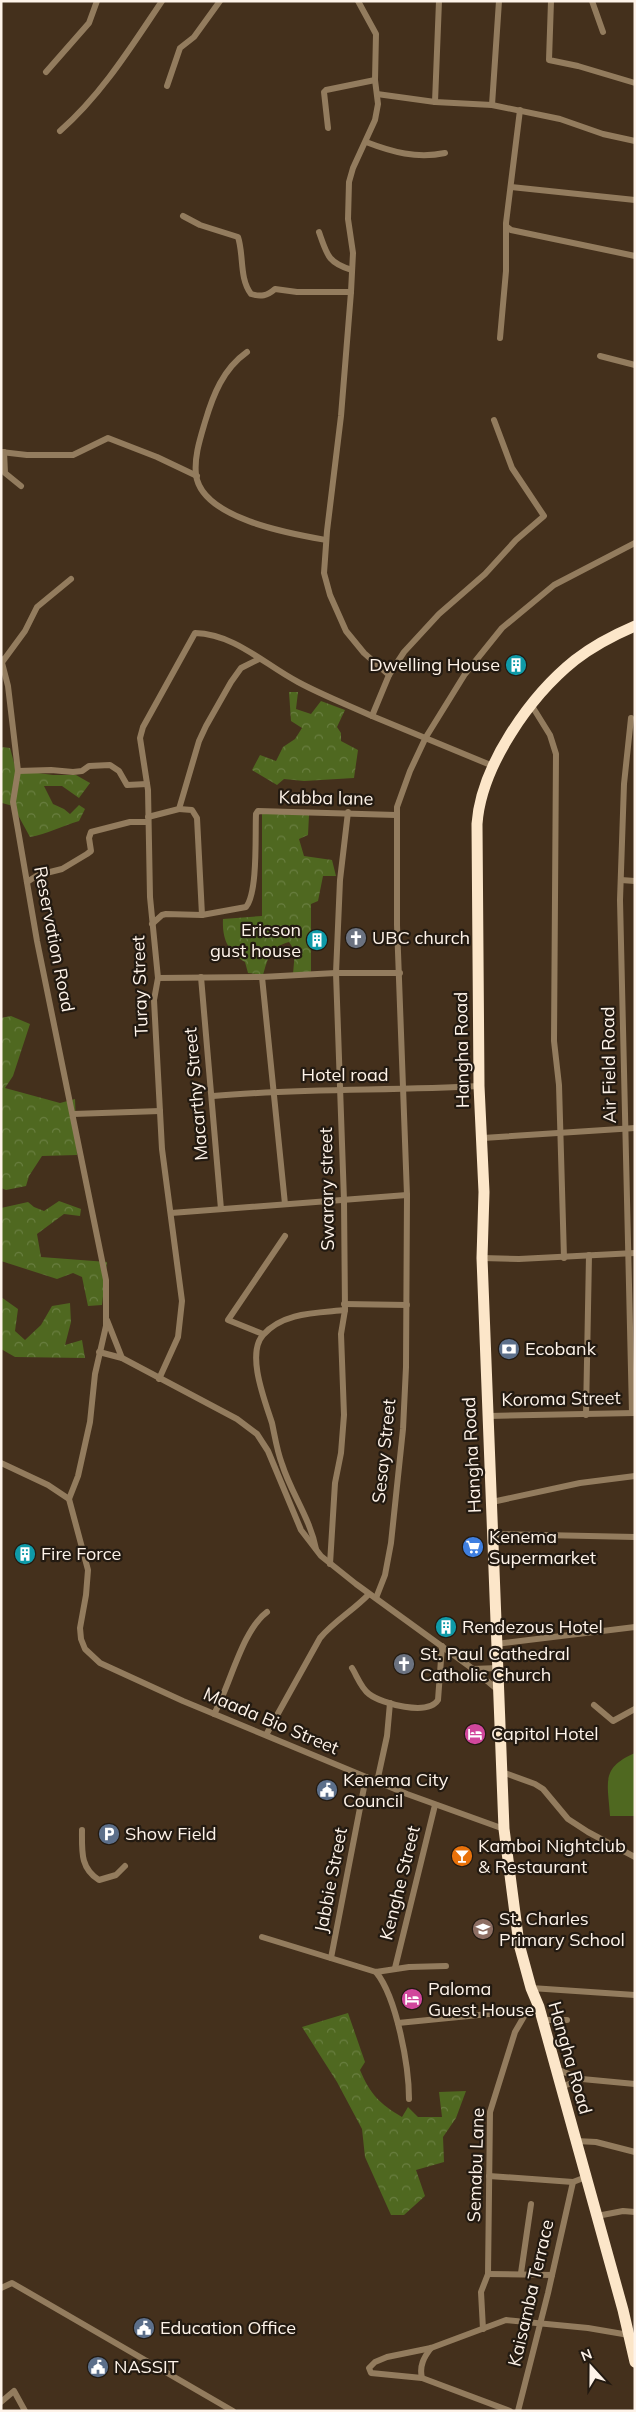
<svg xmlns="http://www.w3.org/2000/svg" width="636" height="2412" viewBox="0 0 636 2412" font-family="Mulish,sans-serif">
  <defs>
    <pattern id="forest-crowns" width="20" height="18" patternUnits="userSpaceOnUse" patternTransform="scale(1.25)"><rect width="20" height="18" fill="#4f6820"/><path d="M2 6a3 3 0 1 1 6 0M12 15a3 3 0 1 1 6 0" fill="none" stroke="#697e40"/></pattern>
  </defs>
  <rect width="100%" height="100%" fill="#44301c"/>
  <g fill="url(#forest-crowns)">
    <path d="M289,692H298L296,709L311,714L321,701L345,710L337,727L341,733V741L358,750L354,778L304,781L284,779L277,785L252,770L260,755L276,761L283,747L295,739L302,728L291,721Z"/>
    <path d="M1,747L10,748L16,770L53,775H76L90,783L79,798L62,786H44L53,804L64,809L70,814L79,805L85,809L79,821C62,826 47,834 30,837L13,806L2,803L1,807Z"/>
    <path d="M262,813L309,815L308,835L299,839L304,856L332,860L336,876H323L318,901L311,904V974H293L295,951L289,942C270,947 268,958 263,975L248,973L245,962C228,952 222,939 223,919L262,916Z"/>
    <path d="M11,1016L30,1024L13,1076L5,1088L60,1103L75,1099L77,1155L42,1156L29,1176L26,1186L6,1190L1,1188V1018Z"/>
    <path d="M59,1201L81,1209L80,1216L64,1214L37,1234L41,1257L107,1262L102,1305L88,1306L82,1277L73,1273L57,1279L1,1261V1208L28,1202L34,1207L44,1211Z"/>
    <path d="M1,1297L18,1309L15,1331L25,1340L41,1325L52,1306L70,1303L71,1322L65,1345L82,1340L85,1358L15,1357L1,1349Z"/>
    <path d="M348,2013L365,2062L360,2070C370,2094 380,2104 402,2117L408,2107L418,2117H442L439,2092L466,2091L456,2118L443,2137L444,2162L416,2170L425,2196L404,2215H391L365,2157L362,2129L337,2082L302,2027Z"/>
  </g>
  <path fill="#4f6820" d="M635,1753V1816H610C608,1783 600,1768 635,1753Z"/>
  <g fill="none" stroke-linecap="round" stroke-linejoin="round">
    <g stroke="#937c5e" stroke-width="6">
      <path d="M358,1L376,34L375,80L378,104L375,120L353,168L349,182L348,219L353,253L351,292L341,416L327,531L324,573L330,595L346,631L364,653L389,675L372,716L493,766"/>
      <path d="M551,1L549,60L578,66L635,83"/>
      <path d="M592,1L603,32"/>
      <path d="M46,72L89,23L97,1"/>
      <path d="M167,86L180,48L194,37L220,1"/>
      <path d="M377,94L435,102L492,105L560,119L603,134L635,141"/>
      <path d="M435,102L439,1"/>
      <path d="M492,105L499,1"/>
      <path d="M328,128L324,92L326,90L375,80"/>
      <path d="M60,131C102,94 131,47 162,1"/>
      <path d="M366,142C392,152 417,159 445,153"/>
      <path d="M511,187L635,200"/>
      <path d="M183,216L200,225L238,237C244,255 239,278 251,294C261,297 267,296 275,289L297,292H351"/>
      <path d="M507,227L511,230L635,256"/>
      <path d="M319,232C327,255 328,263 352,270"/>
      <path d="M500,338L506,271V223L520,110"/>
      <path d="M247,352C223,369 213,395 205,422C200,439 194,457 196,475C202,519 292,534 326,540"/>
      <path d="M600,356L635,365"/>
      <path d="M1,452L27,455H73L108,438L157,457L197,476"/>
      <path d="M4,452L5,473L21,486"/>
      <path d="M1,659L8,686L18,771L13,802L18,830L37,941L106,1280V1326L95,1374L90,1422L78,1476L69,1499L88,1570L86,1595L80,1628L81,1639L85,1649L100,1663L183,1701L407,1794L504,1829"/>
      <path d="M3,661L25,631L37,607L71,579"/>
      <path d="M389,675L404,652L439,614L485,574L516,540L544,516L512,468L494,420"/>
      <path d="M532,706L550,735L556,754L554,1041L559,1085L564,1258"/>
      <path d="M631,718L624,784L620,900L632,1413"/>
      <path d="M18,771L51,770L73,772L82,771L89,766L110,765L119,771L127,785L147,784"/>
      <path d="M179,809L192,810L197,818L202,915"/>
      <path d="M148,817L179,809L199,741L206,726L231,682L241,668L259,659"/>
      <path d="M621,880L635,881"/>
      <path d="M27,882L38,875L62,869L87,854L91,851L89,838L91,832L130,822H147"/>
      <path d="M152,924L162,915L166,914L202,915L246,907C258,892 255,835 256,814L258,811L396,815"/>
      <path d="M201,977L221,1209"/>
      <path d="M262,977L285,1204"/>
      <path d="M158,978L262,977L336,973H400"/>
      <path d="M213,1096C301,1088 390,1091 479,1086"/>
      <path d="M73,1114L160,1111"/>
      <path d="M483,1138L635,1128"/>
      <path d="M171,1213L407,1195"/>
      <path d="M482,1258L519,1259L635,1253"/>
      <path d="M344,1304L407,1305"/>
      <path d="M107,1320L122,1358"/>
      <path d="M263,1334L228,1320L285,1236"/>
      <path d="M99,1352L122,1358L237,1419L257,1434L268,1451L301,1530L321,1556L356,1584L473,1669L499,1691"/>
      <path d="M159,1379L178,1337L182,1301L162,1149L154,1000L158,978L150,897L148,790L140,738L143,727L195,633C235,634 265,665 298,682C322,695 348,705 372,716"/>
      <path d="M586,1415L589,1255"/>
      <path d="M488,1416L635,1413"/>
      <path d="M1,1463L48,1485L69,1499"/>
      <path d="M492,1502L580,1483L635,1476"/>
      <path d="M493,1534L635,1537"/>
      <path d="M316,1549C310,1518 291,1493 282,1464C277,1451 275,1437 272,1423C265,1401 246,1354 263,1335C283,1312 317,1313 345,1310"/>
      <path d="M330,1564L335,1483L341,1453L344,1415L341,1334L345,1310L344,1200L336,973L340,880L348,812"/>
      <path d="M376,1598L385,1575L391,1543L403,1429L406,1367L407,1195L397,925V807L410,771L426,737L465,674L502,628L554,585L635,543"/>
      <path d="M496,1644L635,1627"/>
      <path d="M352,1668C357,1676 361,1688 369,1694C382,1704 428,1716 438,1700L442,1646"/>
      <path d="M473,1669L498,1668"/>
      <path d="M594,1705L613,1721L635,1709"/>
      <path d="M214,1714C230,1686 242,1630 267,1612"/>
      <path d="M266,1735L320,1638C334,1621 354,1610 369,1594"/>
      <path d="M502,1772L535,1784L543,1789L568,1819L588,1832L635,1857"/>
      <path d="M377,1782L387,1736L390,1703"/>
      <path d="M82,1830C82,1851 80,1868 99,1880L116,1875L125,1866"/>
      <path d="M262,1937L376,1972L409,1967L446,1966"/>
      <path d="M331,1958L366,1777"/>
      <path d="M395,1968L435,1805"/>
      <path d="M376,1972C397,1998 409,2067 409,2099"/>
      <path d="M531,1988L635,1995"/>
      <path d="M543,2020H567"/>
      <path d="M398,2023L509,2012L526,2013"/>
      <path d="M556,2069L582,2079L635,2084"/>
      <path d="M561,2087L582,2079"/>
      <path d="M576,2141L596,2142L635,2152"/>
      <path d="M489,2176L573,2182L586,2177"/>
      <path d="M597,2216L623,2211L635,2212"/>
      <path d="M521,2273L531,2204"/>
      <path d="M488,2274L552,2275"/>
      <path d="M1,2288L12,2283L233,2411"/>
      <path d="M483,2329L481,2292L488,2274L490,2112L515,2032L526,2013L539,2007"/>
      <path d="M431,2348C424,2357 419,2366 422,2378L510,2411"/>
      <path d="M422,2378L371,2373L369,2368L375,2362L387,2357L431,2348L506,2320L588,2328L629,2335"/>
      <path d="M1,2402L14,2391L25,2411"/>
      <path d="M518,2411L548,2293L573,2182"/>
    </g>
    <path stroke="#fce6c9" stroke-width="11" d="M635,626C614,635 593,646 575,660C530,696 481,766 477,824L479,1086L484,1192L482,1258L504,1829L519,1944L531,1988L539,2007L623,2310L635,2362"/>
  </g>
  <defs>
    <g id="building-disc" transform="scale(1.125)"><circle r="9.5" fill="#0f9aa8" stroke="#231a11"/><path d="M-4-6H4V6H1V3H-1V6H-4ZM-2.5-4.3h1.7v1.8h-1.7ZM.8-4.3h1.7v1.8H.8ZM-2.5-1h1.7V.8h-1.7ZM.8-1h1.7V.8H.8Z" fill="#fff"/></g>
    <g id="church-disc" transform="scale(1.125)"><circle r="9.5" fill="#6b7280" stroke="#231a11"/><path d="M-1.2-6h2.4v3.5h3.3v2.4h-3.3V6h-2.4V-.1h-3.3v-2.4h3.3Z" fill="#fff"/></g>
    <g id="bank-disc" transform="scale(1.125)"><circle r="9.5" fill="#5c6f8a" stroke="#231a11"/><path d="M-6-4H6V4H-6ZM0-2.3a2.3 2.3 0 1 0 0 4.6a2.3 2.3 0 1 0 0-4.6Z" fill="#fff"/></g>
    <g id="supermarket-disc" transform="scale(1.125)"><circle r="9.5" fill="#3f7fe0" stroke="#231a11"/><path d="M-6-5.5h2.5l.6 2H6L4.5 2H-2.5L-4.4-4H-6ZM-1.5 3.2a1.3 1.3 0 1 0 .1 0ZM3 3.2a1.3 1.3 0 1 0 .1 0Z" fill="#fff"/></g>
    <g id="hotel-disc" transform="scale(1.125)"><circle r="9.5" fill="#d1479c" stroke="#231a11"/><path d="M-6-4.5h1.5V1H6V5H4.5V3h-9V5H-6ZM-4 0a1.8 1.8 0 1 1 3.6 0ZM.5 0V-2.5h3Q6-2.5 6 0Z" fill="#fff"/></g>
    <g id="civic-disc" transform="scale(1.125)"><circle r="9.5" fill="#5c6f8a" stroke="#231a11"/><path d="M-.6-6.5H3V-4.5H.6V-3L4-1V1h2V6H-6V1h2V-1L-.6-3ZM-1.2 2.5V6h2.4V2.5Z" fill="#fff"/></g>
    <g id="parking-disc" transform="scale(1.125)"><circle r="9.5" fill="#5c6f8a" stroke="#231a11"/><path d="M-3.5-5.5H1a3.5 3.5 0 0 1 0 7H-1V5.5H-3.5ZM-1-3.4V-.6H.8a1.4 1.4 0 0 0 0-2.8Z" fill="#fff"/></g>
    <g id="bar-disc" transform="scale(1.125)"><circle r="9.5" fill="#e8710a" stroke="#231a11"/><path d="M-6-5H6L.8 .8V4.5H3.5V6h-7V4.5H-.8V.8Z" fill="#fff"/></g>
    <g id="school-disc" transform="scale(1.125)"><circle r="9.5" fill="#8d6e63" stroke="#231a11"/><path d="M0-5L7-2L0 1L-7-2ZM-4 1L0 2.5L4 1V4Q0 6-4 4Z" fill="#fff"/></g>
  </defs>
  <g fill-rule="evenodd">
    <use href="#building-disc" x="516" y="665"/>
    <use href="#church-disc" x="356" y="938"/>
    <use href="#building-disc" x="317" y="940"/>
    <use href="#bank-disc" x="509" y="1349"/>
    <use href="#supermarket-disc" x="473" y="1547"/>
    <use href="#building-disc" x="25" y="1554"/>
    <use href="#building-disc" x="446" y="1627"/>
    <use href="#church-disc" x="404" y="1664"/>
    <use href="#hotel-disc" x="475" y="1734"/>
    <use href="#civic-disc" x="327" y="1790"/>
    <use href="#parking-disc" x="109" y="1834"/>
    <use href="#bar-disc" x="462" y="1856"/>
    <use href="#school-disc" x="483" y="1929"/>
    <use href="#hotel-disc" x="412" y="1999"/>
    <use href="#civic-disc" x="144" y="2328"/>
    <use href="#civic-disc" x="98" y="2367"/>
  </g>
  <g text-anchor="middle" stroke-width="4.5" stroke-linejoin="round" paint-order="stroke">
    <g font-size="18" fill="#fef3e9" stroke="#231a11" text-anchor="start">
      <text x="500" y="671" text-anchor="end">Dwelling House</text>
      <text x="301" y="936" text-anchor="end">Ericson<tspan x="301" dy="21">gust house</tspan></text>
      <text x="372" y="944">UBC church</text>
      <text x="525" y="1355">Ecobank</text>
      <text x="489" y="1543">Kenema<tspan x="489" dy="21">Supermarket</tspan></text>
      <text x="41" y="1560">Fire Force</text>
      <text x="462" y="1633">Rendezous Hotel</text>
      <text x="420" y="1660">St. Paul Cathedral<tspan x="420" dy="21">Catholic Church</tspan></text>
      <text x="491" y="1740">Capitol Hotel</text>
      <text x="343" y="1786">Kenema City<tspan x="343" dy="21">Council</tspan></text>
      <text x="125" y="1840">Show Field</text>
      <text x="478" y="1852">Kamboi Nightclub<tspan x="478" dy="21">&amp; Restaurant</tspan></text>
      <text x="499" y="1925">St. Charles<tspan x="499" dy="21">Primary School</tspan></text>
      <text x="428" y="1995">Paloma<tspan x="428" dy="21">Guest House</tspan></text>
      <text x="160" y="2334">Education Office</text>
      <text x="114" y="2373">NASSIT</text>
    </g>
    <g font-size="18" fill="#fef3e9" stroke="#231a11">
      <text transform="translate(326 798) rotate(1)" y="6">Kabba lane</text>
      <text transform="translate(54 939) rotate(79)" y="6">Reservation Road</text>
      <text transform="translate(140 986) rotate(-92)" y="6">Turay Street</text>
      <text transform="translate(462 1050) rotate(-91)" y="6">Hangha Road</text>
      <text transform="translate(609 1065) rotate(-91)" y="6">Air Field Road</text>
      <text x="345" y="1081">Hotel road</text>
      <text transform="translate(196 1094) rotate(-95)" y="6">Macarthy Street</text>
      <text transform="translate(327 1189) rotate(-91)" y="6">Swarary street</text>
      <text transform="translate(561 1399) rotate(-1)" y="6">Koroma Street</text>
      <text transform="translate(384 1451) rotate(-84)" y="6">Sesay Street</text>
      <text transform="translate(472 1455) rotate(-93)" y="6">Hangha Road</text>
      <text transform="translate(271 1721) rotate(23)" y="6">Maada Bio Street</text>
      <text transform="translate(331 1880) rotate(-79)" y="6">Jabbie Street</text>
      <text transform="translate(400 1883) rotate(-76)" y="6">Kenghe Street</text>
      <text transform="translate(570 2058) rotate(74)" y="6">Hangha Road</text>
      <text transform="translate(476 2165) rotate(-88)" y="6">Semabu Lane</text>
      <text transform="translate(531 2293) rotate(-77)" y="6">Kaisamba Terrace</text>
    </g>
  </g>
  <rect width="636" height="2412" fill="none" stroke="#fef3e9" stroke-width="5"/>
  <g transform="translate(591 2367) rotate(339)" stroke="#231a11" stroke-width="4" paint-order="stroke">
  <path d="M0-4L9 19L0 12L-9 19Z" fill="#fef3e9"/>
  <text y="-8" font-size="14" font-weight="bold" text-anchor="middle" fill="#fef3e9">N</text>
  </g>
</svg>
